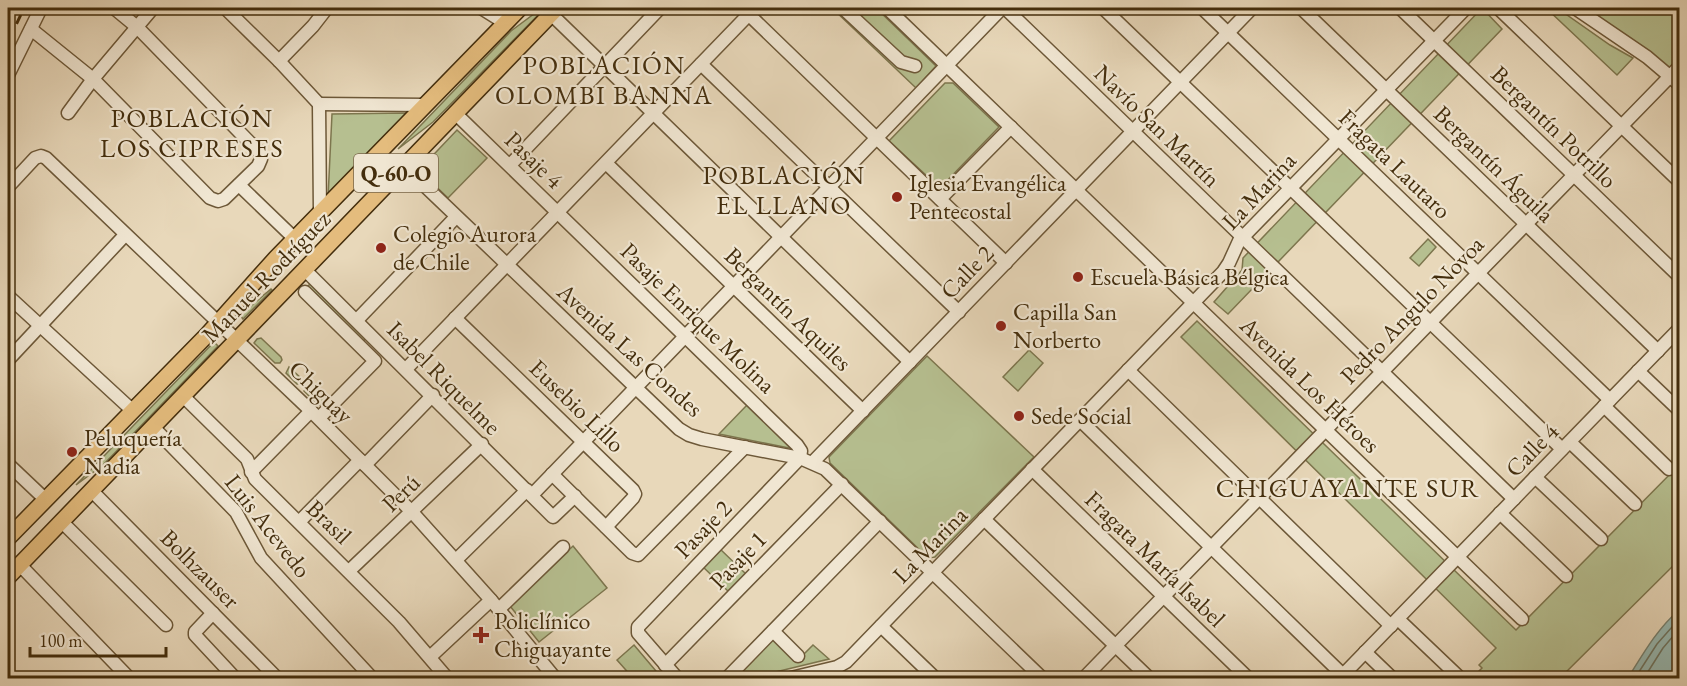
<svg xmlns="http://www.w3.org/2000/svg" width="1687" height="686" viewBox="0 0 1687 686" font-family="'EB Garamond',serif">
  <rect width="100%" height="100%" fill="#e8d8ba"/>
  <filter id="stains"><feTurbulence type="fractalNoise" baseFrequency=".00333" numOctaves="4"/><feColorMatrix values="0 0 0 0 .2 0 0 0 0 .09 0 0 0 0 .02 0 0 0 .5 -.17"/></filter>
  <radialGradient id="worn" r=".72"><stop offset=".6" stop-color="#630" stop-opacity="0"/><stop offset="1" stop-color="#630" stop-opacity=".3"/></radialGradient>
  <g fill="#b6bf90" stroke="#7d764e" stroke-width="1.5">
    <path d="M542,8H545L433,122L398,149L511,31Z"/>
    <path d="M832,8H876L936,66L916,88Z"/>
    <path d="M1482,8L1502,29L1228,314L1214,302L1242,270L1243,258Z"/>
    <path d="M1546,8H1557L1610,45L1633,58L1617,75Z"/>
    <path d="M1584,8H1679V58L1669,68Z"/>
    <path d="M945,83H953L999,127L940,188L889,141Z"/>
    <path d="M408,113L328,198L332,114Z"/>
    <path d="M457,130L487,158L448,198L419,170Z"/>
    <path d="M1428,239L1436,247L1419,266L1410,258Z"/>
    <path d="M311,283L366,338L361,344L305,289Z"/>
    <path d="M271,289L272,290L243,319L240,315Z"/>
    <path d="M1197,321L1516,630L1679,465V560L1560,678H1472L1482,668L1479,665L1496,648L1181,337Z"/>
    <path d="M261,338L281,357L282,360L280,363H275L254,343L257,339Z"/>
    <path d="M214,342L218,346L103,465L76,485Z"/>
    <path d="M1029,350L1043,363L1018,391L1003,377Z"/>
    <path d="M927,356L1034,457L935,557L928,558L830,463L829,457Z"/>
    <path d="M289,367L301,378V384H297L286,373Z"/>
    <path d="M309,385L325,400L322,405H318L304,391Z"/>
    <path d="M747,405L794,449L719,434Z"/>
    <path d="M573,546L607,588L539,642L510,606Z"/>
    <path d="M719,548L747,575L730,593L702,566Z"/>
    <path d="M774,636L798,660L813,645L829,659L751,678H732Z"/>
    <path d="M634,645L661,677L660,678H633L617,660Z"/>
  </g>
  <path fill="#97b9b2" stroke="#768170" stroke-width="1.5" d="M1679,610V678H1628C1643,654 1657,629 1679,610Z"/>
  <g fill="none" stroke-linecap="round" stroke-linejoin="round">
    <g stroke="#6e7460" stroke-width="1.5">
      <path d="M1635,678L1657,644L1680,618"/>
      <path d="M1644,678L1663,648L1680,628"/>
    </g>
    <g stroke="#6d5838" stroke-width="15">
      <g id="minor">
        <path d="M225,8L279,61L319,104L320,213"/>
        <path d="M481,8L505,23"/>
        <path d="M742,8L1006,263"/>
        <path d="M843,8L901,62L915,66"/>
        <path d="M887,8L1522,619"/>
        <path d="M1005,8L1514,499"/>
        <path d="M1103,8L1562,449"/>
        <path d="M1202,8L1610,400"/>
        <path d="M1301,8L1658,351"/>
        <path d="M1400,8L1680,277"/>
        <path d="M1498,8L1680,182"/>
        <path d="M1575,8L1647,57L1680,85"/>
        <path d="M551,14L910,362"/>
        <path d="M31,29L93,79L210,198L218,201L224,199L258,166L261,159L260,153L137,27L114,8"/>
        <path d="M279,61L313,26L327,8"/>
        <path d="M701,64L959,312"/>
        <path d="M8,75L41,8"/>
        <path d="M319,104L426,105"/>
        <path d="M68,113L93,79L153,8"/>
        <path d="M455,113L797,445L801,451L800,458L638,627V633L677,678"/>
        <path d="M606,163L863,411"/>
        <path d="M510,165L660,8"/>
        <path d="M404,166L679,429L689,435L702,439L800,458L825,469L1042,678"/>
        <path d="M239,185L295,239"/>
        <path d="M8,187L35,158L41,156L46,158L311,411L412,512L491,600L555,678"/>
        <path d="M940,199L1011,127"/>
        <path d="M304,269L553,517L575,496"/>
        <path d="M305,292L375,361L319,418"/>
        <path d="M8,296L133,411"/>
        <path d="M455,318L633,490L635,494L633,498L606,527"/>
        <path d="M357,320L456,217"/>
        <path d="M8,360L125,235"/>
        <path d="M406,369L755,8"/>
        <path d="M1128,370L1391,626"/>
        <path d="M1638,371L1680,411"/>
        <path d="M183,396L247,459L255,479L399,622L447,678"/>
        <path d="M1604,406L1669,469"/>
        <path d="M1080,420L1343,675"/>
        <path d="M153,427L236,512L261,558L372,678"/>
        <path d="M1570,442L1635,504"/>
        <path d="M813,462L1252,8"/>
        <path d="M8,464L46,500"/>
        <path d="M365,465L433,395"/>
        <path d="M1032,469L1248,678"/>
        <path d="M251,472L311,411"/>
        <path d="M552,474L632,553L638,555L745,447"/>
        <path d="M1535,477L1601,539"/>
        <path d="M92,491L277,678"/>
        <path d="M532,495L1002,8"/>
        <path d="M1500,513L1566,576"/>
        <path d="M984,519L1149,678"/>
        <path d="M62,522L166,625"/>
        <path d="M299,522L360,460"/>
        <path d="M456,560L527,490"/>
        <path d="M20,565L129,678"/>
        <path d="M349,571L482,444"/>
        <path d="M499,609L563,547"/>
        <path d="M213,613L195,632V635L235,678"/>
        <path d="M1398,619L1460,678"/>
        <path d="M881,626L935,678"/>
        <path d="M773,631L798,656"/>
        <path d="M1365,652L1392,678"/>
        <path d="M430,657L491,600"/>
        <path d="M665,665L842,484"/>
        <path d="M836,677L837,678"/>
        <path d="M727,678L880,521"/>
        <path d="M791,678L837,667L846,662L1223,272L1229,263L1239,241L1466,8"/>
        <path d="M1084,678L1680,66"/>
        <path d="M1340,678L1680,328"/>
      </g>
    </g>
    <g stroke="#442e0d" stroke-width="18">
      <g id="major">
        <path d="M8,538L208,334L276,258L520,8"/>
        <path d="M8,577L557,8"/>
      </g>
    </g>
    <use href="#minor" stroke="#f0e6d2" stroke-width="12"/>
    <use href="#major" stroke="#e4bc7d" stroke-width="15"/>
    <path stroke="#442e0d" stroke-width="3" stroke-dasharray="10 10" stroke-linecap="butt" d="M8,42L24,8"/>
  </g>
  <g fill="#8f2418" stroke="#f0e6d2" stroke-width="2">
    <circle cx="897" cy="197" r="6"/>
    <circle cx="381" cy="248" r="6"/>
    <circle cx="1078" cy="277" r="6"/>
    <circle cx="1001" cy="326" r="6"/>
    <circle cx="1019" cy="416" r="6"/>
    <circle cx="72" cy="452" r="6"/>
    <path d="M478 626h6v6h6v6h-6v6h-6v-6h-6v-6h6z"/>
  </g>
  <g text-anchor="middle" stroke-width="4.5" stroke-linejoin="round" paint-order="stroke">
    <rect fill="#f0e6d2" stroke="#786548" stroke-width="1.5" x="354" y="154" width="84" height="38" rx="4.5"/>
    <g font-size="22" font-weight="bold" fill="#442e0d">
      <text x="396" y="181">Q-60-O</text>
    </g>
    <g font-size="24" fill="#442e0d" stroke="#f0e6d2">
      <text transform="translate(1157 126) rotate(44)" y="8">Navío San Martín</text>
      <text transform="translate(1554 127) rotate(44)" y="8">Bergantín Potrillo</text>
      <text transform="translate(534 160) rotate(44)" y="8">Pasaje 4</text>
      <text transform="translate(1395 164) rotate(44)" y="8">Fragata Lautaro</text>
      <text transform="translate(1494 164) rotate(44)" y="8">Bergantín Águila</text>
      <text transform="translate(1259 191) rotate(-47)" y="8">La Marina</text>
      <text transform="translate(967 272) rotate(-46)" y="8">Calle 2</text>
      <text transform="translate(266 277) rotate(-46)" y="8">Manuel Rodríguez</text>
      <text transform="translate(788 309) rotate(44)" y="8">Bergantín Aquiles</text>
      <text transform="translate(1412 310) rotate(-46)" y="8">Pedro Angulo Novoa</text>
      <text transform="translate(698 318) rotate(44)" y="8">Pasaje Enrique Molina</text>
      <text transform="translate(630 350) rotate(42)" y="8">Avenida Las Condes</text>
      <text transform="translate(444 378) rotate(45)" y="8">Isabel Riquelme</text>
      <text transform="translate(1310 385) rotate(44)" y="8">Avenida Los Héroes</text>
      <text transform="translate(321 392) rotate(44)" y="8">Chiguay</text>
      <text transform="translate(577 406) rotate(44)" y="8">Eusebio Lillo</text>
      <text transform="translate(1532 450) rotate(-46)" y="8">Calle 4</text>
      <text transform="translate(401 493) rotate(-44)" y="8">Perú</text>
      <text transform="translate(329 522) rotate(44)" y="8">Brasil</text>
      <text transform="translate(268 526) rotate(52)" y="8">Luis Acevedo</text>
      <text transform="translate(703 529) rotate(-46)" y="8">Pasaje 2</text>
      <text transform="translate(930 545) rotate(-46)" y="8">La Marina</text>
      <text transform="translate(1155 559) rotate(44)" y="8">Fragata María Isabel</text>
      <text transform="translate(738 560) rotate(-46)" y="8">Pasaje 1</text>
      <text transform="translate(200 569) rotate(45)" y="8">Bolhzauser</text>
    </g>
    <g font-size="24" fill="#442e0d" stroke="#f0e6d2" text-anchor="start">
      <text x="909" y="191">Iglesia Evangélica<tspan x="909" dy="28">Pentecostal</tspan></text>
      <text x="393" y="242">Colegio Aurora<tspan x="393" dy="28">de Chile</tspan></text>
      <text x="1090" y="285">Escuela Básica Bélgica</text>
      <text x="1013" y="320">Capilla San<tspan x="1013" dy="28">Norberto</tspan></text>
      <text x="1031" y="424">Sede Social</text>
      <text x="84" y="446">Peluquería<tspan x="84" dy="28">Nadia</tspan></text>
      <text x="494" y="629">Policlínico<tspan x="494" dy="28">Chiguayante</tspan></text>
    </g>
    <g font-size="26" letter-spacing="1.5" fill="#442e0d" stroke="#f0e6d2">
      <text x="604" y="74">POBLACIÓN<tspan x="604" dy="30">OLOMBI BANNA</tspan></text>
      <text x="192" y="127">POBLACIÓN<tspan x="192" dy="30">LOS CIPRESES</tspan></text>
      <text x="784" y="184">POBLACIÓN<tspan x="784" dy="30">EL LLANO</tspan></text>
      <text x="1348" y="497">CHIGUAYANTE SUR</text>
    </g>
  </g>
  <rect width="1687" height="686" fill="none" stroke="#e8d8ba" stroke-width="30"/>
  <rect x="9" y="9" width="1669" height="668" fill="none" stroke="#442e0d" stroke-width="3"/>
  <rect x="15" y="15" width="1657" height="656" fill="none" stroke="#442e0d" stroke-width="1.5"/>
  <path d="M30 647v9h136v-9" fill="none" stroke="#442e0d" stroke-width="3"/>
  <text x="39" y="647" font-size="18" fill="#442e0d" stroke="#f0e6d2" stroke-width="4.5" paint-order="stroke">100 m</text>
  <rect width="100%" height="100%" filter="url(#stains)"/>
  <rect width="100%" height="100%" fill="url(#worn)"/>
</svg>
